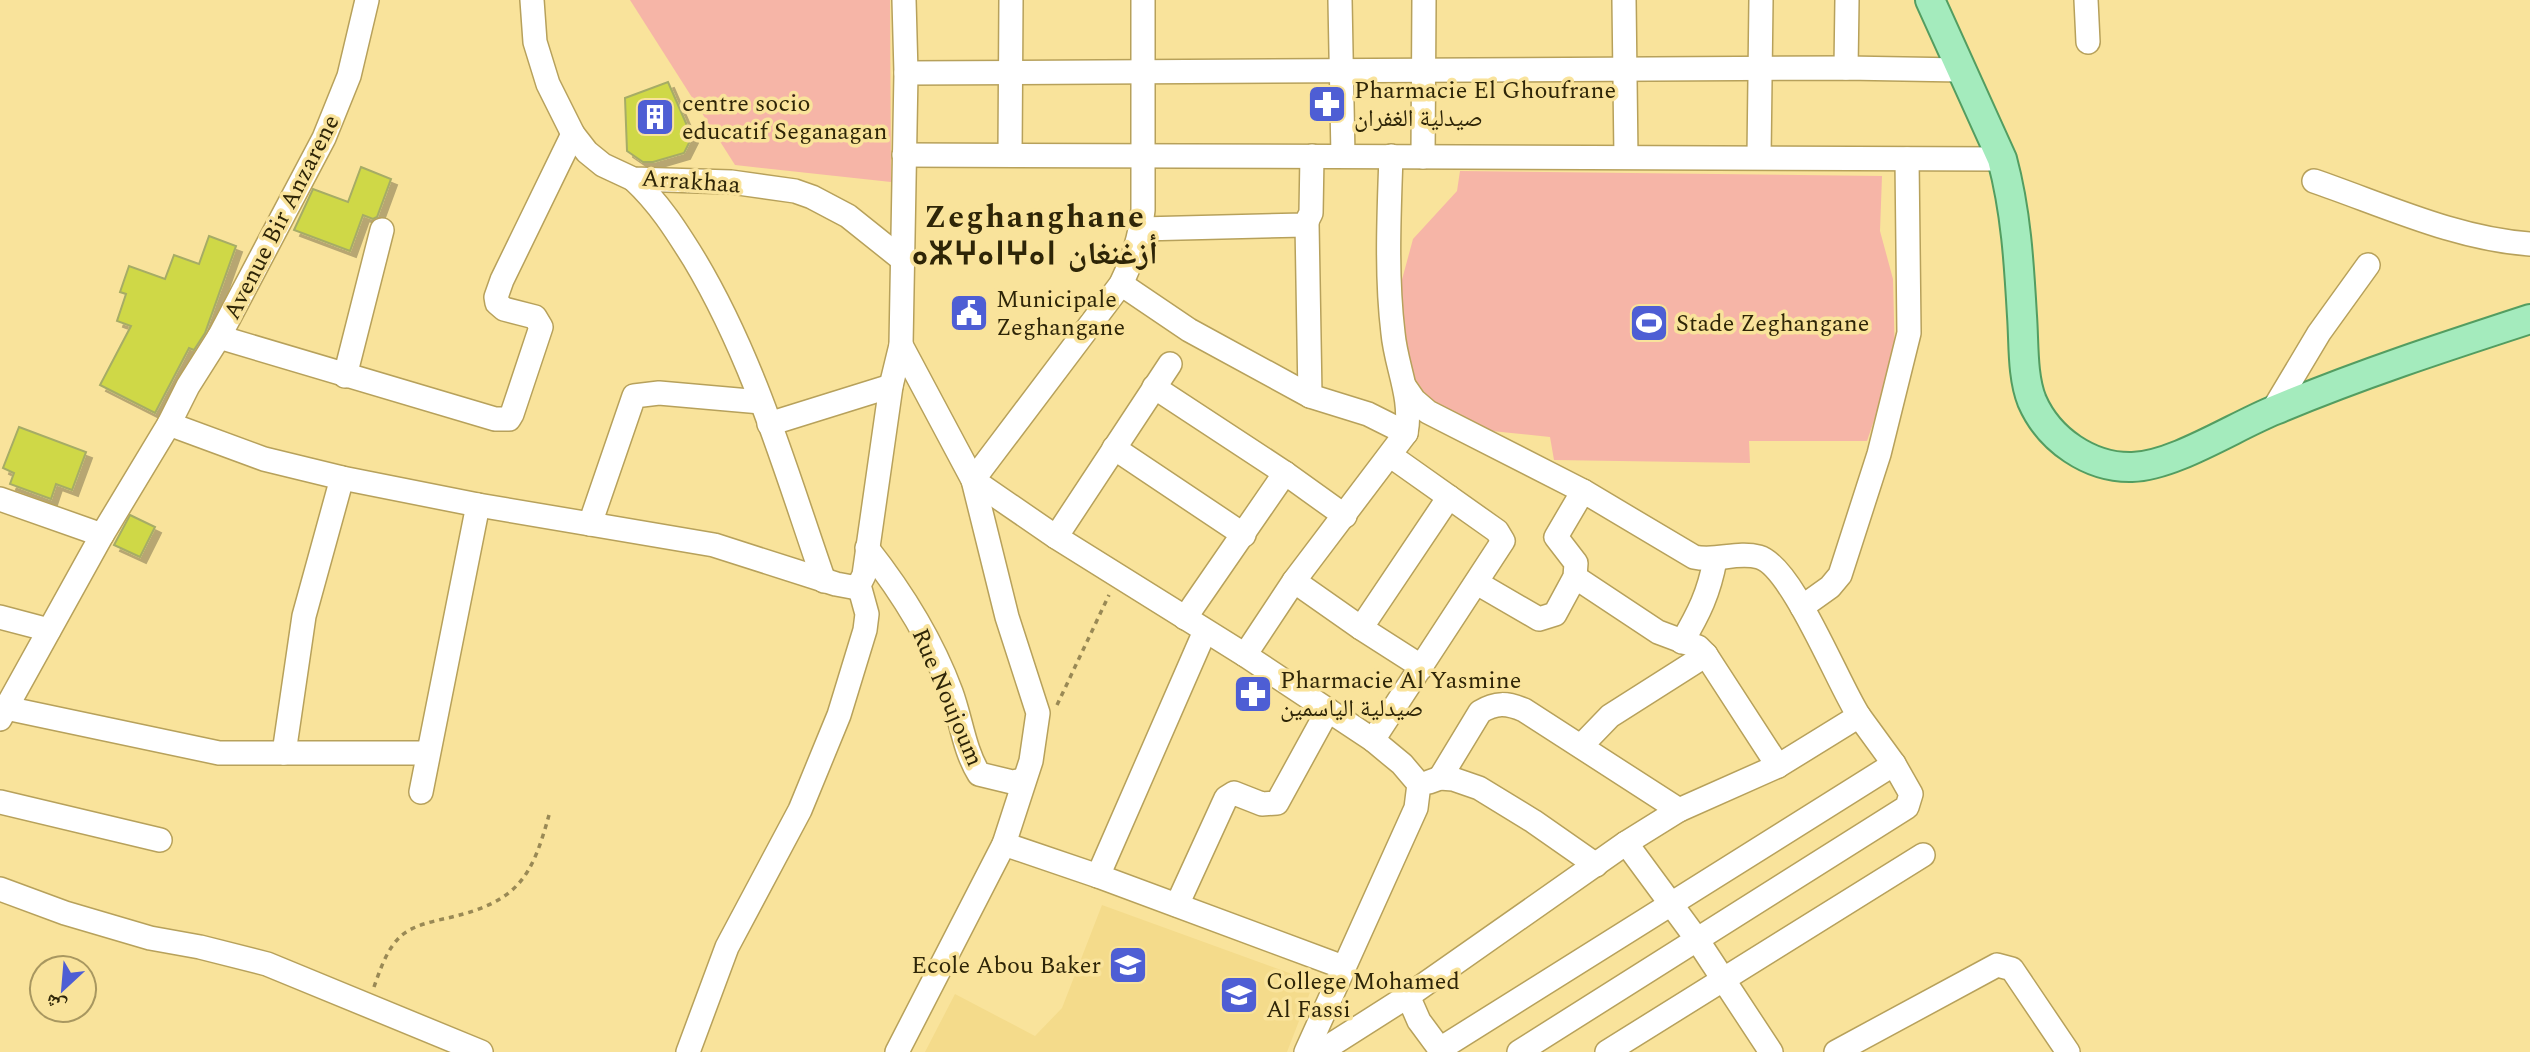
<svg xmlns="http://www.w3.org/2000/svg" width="2530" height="1052" viewBox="0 0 2530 1052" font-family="Spectral,'Noto Naskh Arabic','Noto Sans Tifinagh',serif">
  <defs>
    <filter id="shadow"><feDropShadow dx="6" dy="6" stdDeviation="0" flood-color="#0004"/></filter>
  </defs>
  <rect width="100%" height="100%" fill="#f9e39b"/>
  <path fill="#f4db8b" d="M1102,905L1314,982L1287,1052H925L955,994L1035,1036L1062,1008Z"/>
  <g fill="#f6b5a7">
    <path d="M630,0H890L891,182L735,165Z"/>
    <path d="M1460,171L1882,176L1880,231L1893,279L1895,359L1867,441H1749L1750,463L1554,460L1550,437L1482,430L1431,402L1405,364L1400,287L1413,239L1457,191Z"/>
  </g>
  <g fill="#cfd846" stroke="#a6ac66" stroke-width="2" filter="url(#shadow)">
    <path d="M668,82L692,137L684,153L653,162H643L627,151L625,98Z"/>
    <path d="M361,167L391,179L377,217L373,219L363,215L350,251L294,230L313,189L348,202Z"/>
    <path d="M209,236L236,246L205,333L194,350L189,348L155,413L100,385L131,326L117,321L126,294L120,292L129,266L165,279L174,255L199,264Z"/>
    <path d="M19,427L86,452L72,490L56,484L51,499L10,484L14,473L3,468Z"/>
    <path d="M130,515L155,527L140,557L114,545Z"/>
  </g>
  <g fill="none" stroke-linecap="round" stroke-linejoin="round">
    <g stroke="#b7a15b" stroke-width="26">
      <g id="minor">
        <path d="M532,0L535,42L548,84L573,134L587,152L603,165L633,179L731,182L795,191L812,197L848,216L903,260"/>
        <path d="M1340,0L1343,156"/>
        <path d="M1624,0L1626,157"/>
        <path d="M2086,0L2088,42"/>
        <path d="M1846,68L1847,0"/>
        <path d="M906,73L1846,68L1961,70"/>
        <path d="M904,155L2002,159"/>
        <path d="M1010,155L1011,0"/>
        <path d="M1423,157L1424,0"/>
        <path d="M1759,157L1761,0"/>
        <path d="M633,179C659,203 676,230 694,259C754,359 786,472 824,581"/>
        <path d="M2314,181C2384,205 2456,239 2530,244"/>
        <path d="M1307,223L1310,396"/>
        <path d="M1141,229L1305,225L1311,213L1312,156"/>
        <path d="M1121,284L1189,330L1310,396L1368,414L1406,433"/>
        <path d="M219,337L495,419H509L512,414L541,327L535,317L504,309L497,303L496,297L502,280L573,134"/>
        <path d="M345,376L382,230"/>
        <path d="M1154,387L1285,473L1345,516"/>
        <path d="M1405,387L1414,400L1428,412L1583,491"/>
        <path d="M2273,410L2319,333L2368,265"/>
        <path d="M169,424L264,459L342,478L478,505L714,545L836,584L852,587L859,585"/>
        <path d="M769,424L891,386"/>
        <path d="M1114,448L1244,535"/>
        <path d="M973,480L1056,537L1245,655L1373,740L1402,764L1419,784L1416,808L1306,1052"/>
        <path d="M973,480L1121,284C1133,259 1140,238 1143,210V0"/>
        <path d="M0,499L102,535"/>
        <path d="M590,524L634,396L659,393L761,402"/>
        <path d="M1056,537L1170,364"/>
        <path d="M867,548C901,591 932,641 951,692C961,719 964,750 979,774L1012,782L1023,780"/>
        <path d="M1575,577L1658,632L1698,647L1706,655L1778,766"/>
        <path d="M1294,581L1361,628L1422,667"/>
        <path d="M1802,607L1830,587L1840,575L1879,454L1909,333L1907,159"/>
        <path d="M0,617L49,630"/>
        <path d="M1185,618L1285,473"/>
        <path d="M1361,628L1449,497"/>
        <path d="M1682,642C1699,613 1709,593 1715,560"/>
        <path d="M1245,655L1294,581L1406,433C1413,398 1396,367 1393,333C1386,275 1389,214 1391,156"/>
        <path d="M6,708L219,753H428"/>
        <path d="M0,719L102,535L169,424L188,386L219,337L324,138L349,76L367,0"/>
        <path d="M1373,740L1503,541L1497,531L1391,456"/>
        <path d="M1581,746L1610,716L1706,655"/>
        <path d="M284,753L304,616L342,478"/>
        <path d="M1440,778L1480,712C1496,702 1507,703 1524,710L1679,810"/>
        <path d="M1429,782L1440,778L1453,779L1479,788L1533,821L1596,865"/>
        <path d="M421,792L478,505"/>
        <path d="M0,802L160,840"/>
        <path d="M1626,843L1696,938L1771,1052"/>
        <path d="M1004,844L1098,876L1343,967"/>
        <path d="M1098,876L1205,631"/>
        <path d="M0,889L65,913L150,938L200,947L267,964L481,1052"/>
        <path d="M1177,905L1226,798L1234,793L1262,804L1277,803L1328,710"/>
        <path d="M1408,996L1419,1021L1442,1052"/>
        <path d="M1440,1049L1894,764"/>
        <path d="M688,1052L727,947L800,810L839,715L865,630L867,614L859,585L864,575L891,386L901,345L906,73L904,0"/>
        <path d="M897,1052L1004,844L1031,761L1038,713L1007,617L973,480L901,345"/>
        <path d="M1320,1052L1408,996L1626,843L1679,810L1778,766L1859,716C1838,684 1792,566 1759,557C1737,551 1716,562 1694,557L1583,491L1556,537L1576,563L1575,577L1555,614L1539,619L1477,583"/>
        <path d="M1519,1052L1907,807L1911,794L1894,764L1859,716"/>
        <path d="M1607,1052L1923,855"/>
        <path d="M1836,1052L1997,965L2012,969L2068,1052"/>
      </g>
    </g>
    <g stroke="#539d61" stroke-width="32">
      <path id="major" d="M1930,0L2002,159C2016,211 2019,263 2022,316C2024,343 2022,376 2032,401C2049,440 2090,468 2132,467C2174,466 2235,426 2275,410C2358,375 2444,347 2530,319"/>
    </g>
    <g stroke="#998955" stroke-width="3.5" stroke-dasharray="5 5" stroke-linecap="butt">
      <path d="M1057,705L1109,595"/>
      <path d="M374,987C380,970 387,948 402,935C416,924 435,921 452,917C518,901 532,877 549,815"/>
    </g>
    <use href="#minor" stroke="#fff" stroke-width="23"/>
    <use href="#major" stroke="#a4ebbd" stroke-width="28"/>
  </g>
  <defs>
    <g id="pharmacy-square" transform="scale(2.0125)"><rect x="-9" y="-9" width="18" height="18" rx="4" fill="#4e5ed4" stroke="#f9e39b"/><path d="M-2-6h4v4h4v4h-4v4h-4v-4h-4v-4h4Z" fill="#fff"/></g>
    <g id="building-square" transform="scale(2.0125)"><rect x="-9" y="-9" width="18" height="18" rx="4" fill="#4e5ed4" stroke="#f9e39b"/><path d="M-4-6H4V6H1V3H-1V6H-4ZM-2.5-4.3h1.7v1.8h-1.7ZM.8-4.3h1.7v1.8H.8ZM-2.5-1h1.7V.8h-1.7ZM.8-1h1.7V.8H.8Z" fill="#fff"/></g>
    <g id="civic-square" transform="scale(2.0125)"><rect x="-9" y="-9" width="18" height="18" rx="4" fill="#4e5ed4" stroke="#f9e39b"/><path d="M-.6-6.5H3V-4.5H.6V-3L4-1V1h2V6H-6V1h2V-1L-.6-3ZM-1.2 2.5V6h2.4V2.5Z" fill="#fff"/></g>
    <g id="stadium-square" transform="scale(2.0125)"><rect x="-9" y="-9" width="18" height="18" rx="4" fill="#4e5ed4" stroke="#f9e39b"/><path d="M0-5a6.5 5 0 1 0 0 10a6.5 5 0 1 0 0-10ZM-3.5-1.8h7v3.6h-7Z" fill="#fff"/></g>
    <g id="school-square" transform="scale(2.0125)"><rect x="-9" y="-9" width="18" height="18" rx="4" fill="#4e5ed4" stroke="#f9e39b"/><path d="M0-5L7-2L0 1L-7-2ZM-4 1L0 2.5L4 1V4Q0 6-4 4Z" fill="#fff"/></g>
    <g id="university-square" transform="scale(2.0125)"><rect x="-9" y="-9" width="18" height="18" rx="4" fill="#4e5ed4" stroke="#f9e39b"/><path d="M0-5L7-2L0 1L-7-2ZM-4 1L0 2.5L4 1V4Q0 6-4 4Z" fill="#fff"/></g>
  </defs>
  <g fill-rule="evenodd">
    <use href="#pharmacy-square" x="1327" y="104"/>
    <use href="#building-square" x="655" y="117"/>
    <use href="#civic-square" x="969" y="313"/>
    <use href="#stadium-square" x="1649" y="323"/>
    <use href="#pharmacy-square" x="1253" y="694"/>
    <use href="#school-square" x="1128" y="965"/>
    <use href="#university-square" x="1239" y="995"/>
  </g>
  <g text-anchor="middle" stroke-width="7" stroke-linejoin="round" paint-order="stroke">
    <g font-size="24" fill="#2e2507" stroke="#f9e39b" text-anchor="start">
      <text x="1354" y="98">Pharmacie El Ghoufrane<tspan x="1354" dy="28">صيدلية الغفران</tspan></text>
      <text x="682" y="111">centre socio<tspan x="682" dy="28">educatif Seganagan</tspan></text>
      <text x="996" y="307">Municipale<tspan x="996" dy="28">Zeghangane</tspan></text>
      <text x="1676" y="331">Stade Zeghangane</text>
      <text x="1280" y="688">Pharmacie Al Yasmine<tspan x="1280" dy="28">صيدلية الياسمين</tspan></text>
      <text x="1101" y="973" text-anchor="end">Ecole Abou Baker</text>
      <text x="1266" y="989">College Mohamed<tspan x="1266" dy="28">Al Fassi</tspan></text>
    </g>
    <g font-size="24" fill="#2e2507" stroke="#f9e39b">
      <text transform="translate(691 181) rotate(4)" y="8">Arrakhaa</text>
      <text transform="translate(281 217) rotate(-63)" y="8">Avenue Bir Anzarene</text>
      <text transform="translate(948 697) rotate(67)" y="8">Rue Noujoum</text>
    </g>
    <g font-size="32" font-weight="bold" letter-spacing="2" fill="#2e2507" stroke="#f9e39b">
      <text x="1035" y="227">Zeghanghane<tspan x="1035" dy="37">ⴰⵣⵖⴰⵏⵖⴰⵏ أزغنغان</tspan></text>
    </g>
  </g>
  <g transform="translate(63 989) rotate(206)"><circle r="33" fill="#f9e39b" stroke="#a89760" stroke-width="2"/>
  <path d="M0-5L12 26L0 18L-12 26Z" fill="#4e5ed4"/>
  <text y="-10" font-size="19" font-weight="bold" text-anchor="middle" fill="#2e2507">ش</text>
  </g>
</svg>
